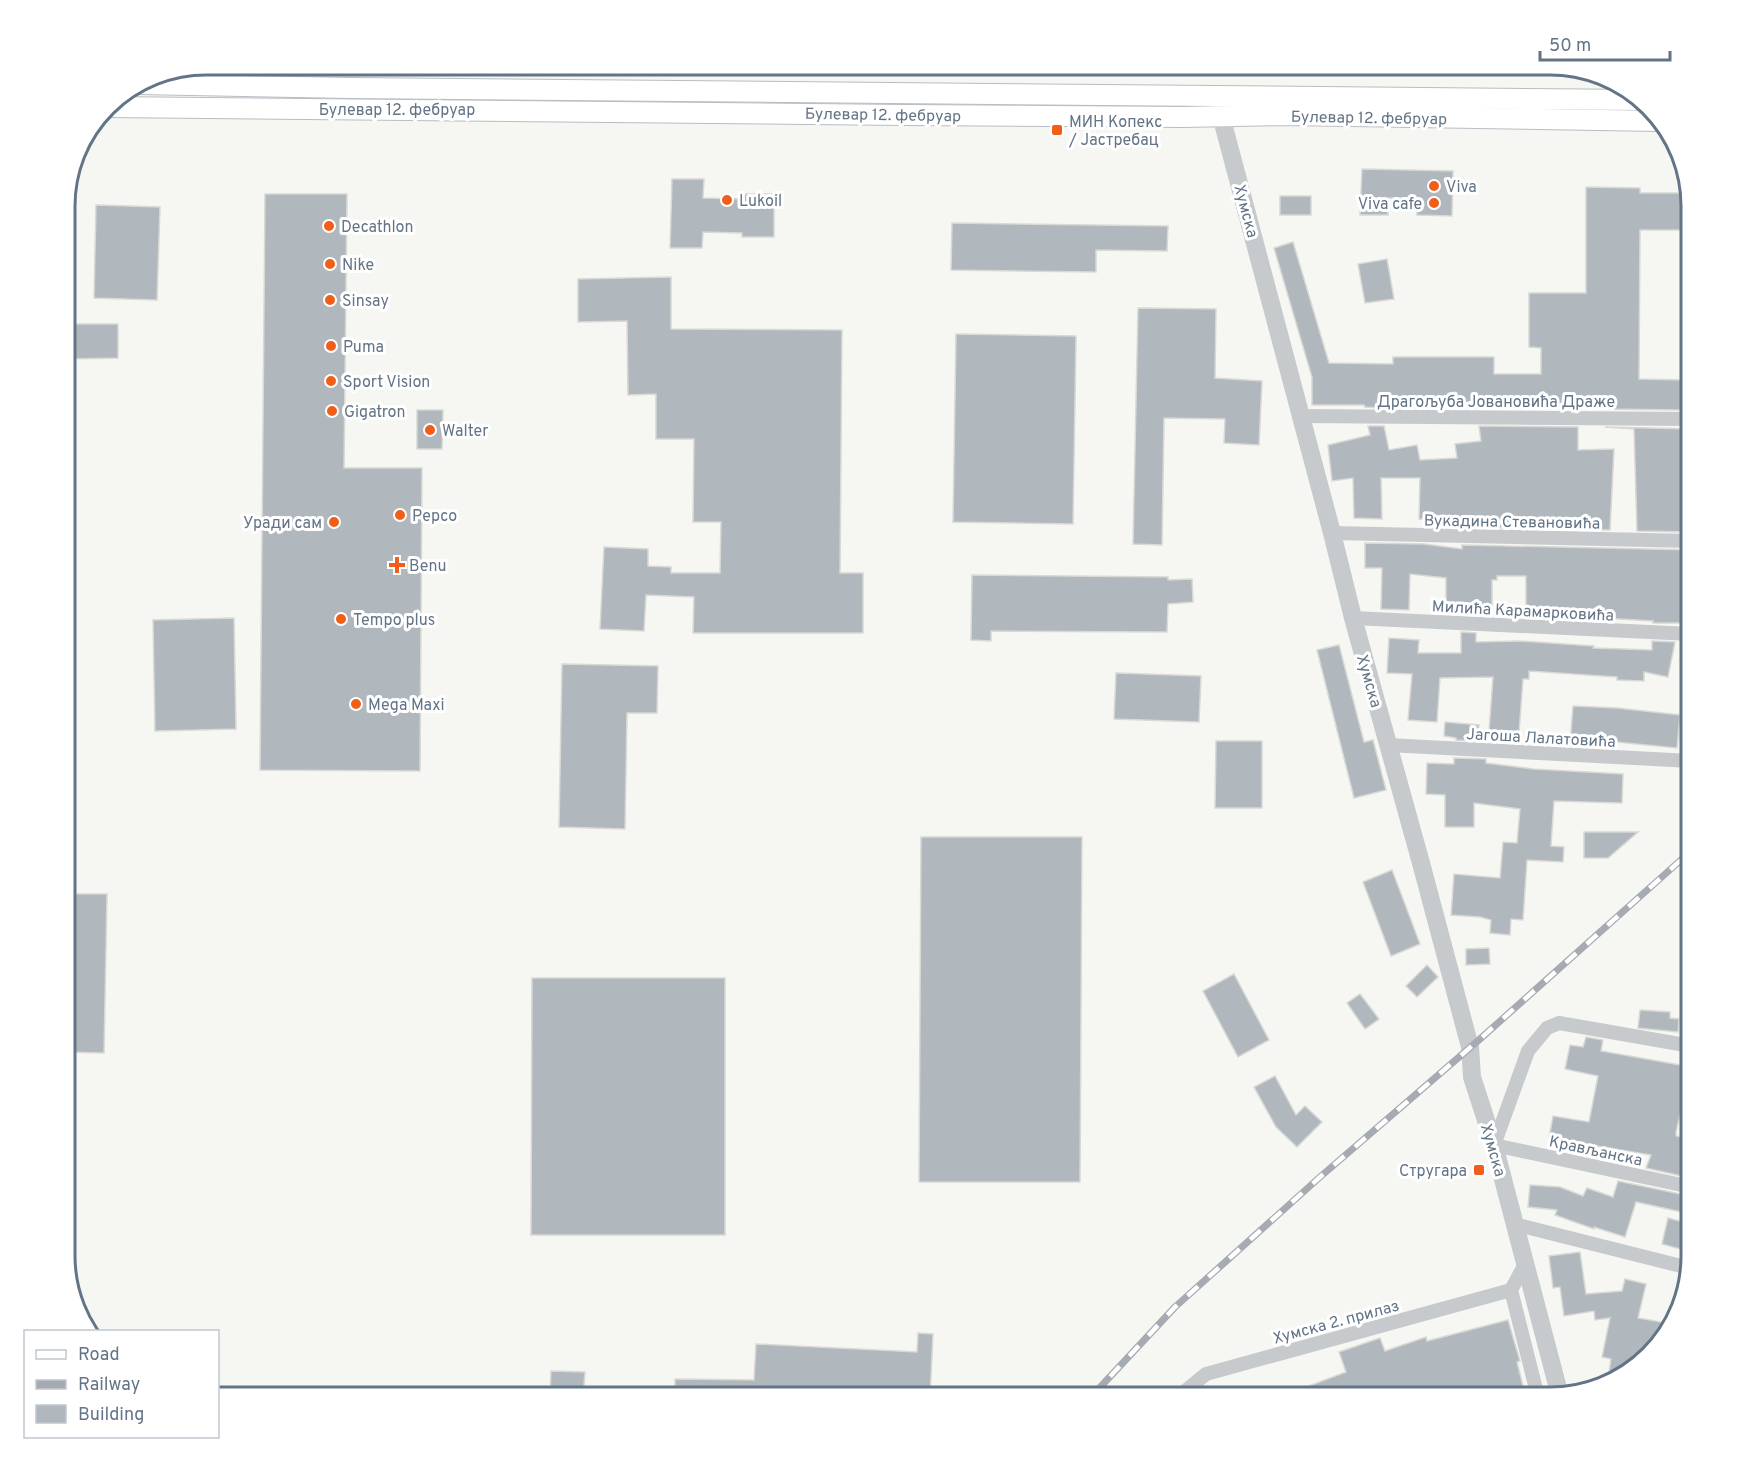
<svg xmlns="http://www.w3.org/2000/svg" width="1756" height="1462" viewBox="0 0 1756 1462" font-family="Overpass,sans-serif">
  <rect width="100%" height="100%" fill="#f6f7f3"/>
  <g fill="#b0b7bd" stroke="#d8d8d5" stroke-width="1.5">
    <path d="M1362,169L1453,171L1452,216L1417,215V198H1388V215H1360Z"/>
    <path d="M672,179H704L703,198L743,199V194H774V237H742V233L703,232L702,248H670Z"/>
    <path d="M1586,187L1640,188V193H1689L1692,206V230H1640L1639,379L1681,380V410L1605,409V406H1578V409L1477,408V405H1380V408L1365,407L1364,405H1312V377L1274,248L1293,242L1329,363L1393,364V357H1494V374H1541V348L1529,347V293H1586Z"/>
    <path d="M265,194H347L344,468H422L420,771L260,770Z"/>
    <rect x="1280" y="196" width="31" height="19"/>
    <path d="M96,205L160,207L157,300L94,298Z"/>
    <path d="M952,223L1168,226L1167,251L1096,250V272L951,270Z"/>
    <path d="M1387,259L1394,299L1365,303L1358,264Z"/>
    <path d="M671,277V329L842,330L840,573H863V633H693L694,597L646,595L644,631L600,629L604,547L648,549V566L671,567V573H720L721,522H693L694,439H656V394L628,395L627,321L578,322V279Z"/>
    <path d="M1138,308L1216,309L1215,378L1262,381L1259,445L1224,443L1225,419L1164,418L1162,545L1133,544Z"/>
    <path d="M65,324H118V358L65,359Z"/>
    <path d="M956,334L1076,336L1073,524L953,522Z"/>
    <path d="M417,410H443L442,449H417Z"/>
    <path d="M1368,426H1384L1389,450L1417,445L1420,460L1457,458L1455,444L1481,441L1479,426L1578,427V450L1614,449L1610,530L1462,527V520L1419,519L1420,478H1381L1382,519L1354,518L1353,478L1332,481L1328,445L1370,435Z"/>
    <path d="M1605,427L1692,429V532L1637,531L1634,429Z"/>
    <path d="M1365,543L1424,544L1462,549V545L1692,550V623H1653V621L1603,618V621L1575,619V615H1526V576H1497V580H1492V612H1475V615L1446,611V578L1410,574L1409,610L1381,609L1382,568H1365Z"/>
    <path d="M972,575L1168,577V580L1192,579L1193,602L1168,604L1167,632L991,631V641L971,640Z"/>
    <path d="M234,618L236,729L155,731L153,620Z"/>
    <path d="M1461,632L1476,633V642L1519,641L1594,646L1593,648L1652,650V641L1675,642L1668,677L1644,672V681L1617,680V677L1529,671V679H1523L1519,733L1489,731L1493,677L1440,678L1437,722L1408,720L1412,674L1387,673L1389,638L1419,640L1418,653H1461Z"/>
    <path d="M1339,645L1364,742L1373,740L1386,790L1354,798L1317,650Z"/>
    <path d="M562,664L658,666L657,713H627L625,829L559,827Z"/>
    <path d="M1116,673L1201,676L1199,722L1114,719Z"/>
    <path d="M1573,706L1617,708L1680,715L1677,748L1596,740L1595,745L1570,744Z"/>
    <path d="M1445,722L1479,725L1477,741L1456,740V738L1444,736Z"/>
    <path d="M1216,741H1262V808H1215Z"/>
    <path d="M1454,758L1486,759V763L1533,769L1623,774L1622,803L1554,801L1551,846L1564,847L1563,862L1527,860L1523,920L1511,919L1510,935L1490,933L1491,920L1480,917L1451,915L1454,874L1500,878L1503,842L1517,843L1520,809L1474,803V827H1445V795L1426,794L1427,763L1454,764Z"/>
    <path d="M1584,832H1638L1608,858H1584Z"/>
    <path d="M921,837H1082L1080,1182H919Z"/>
    <path d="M1392,870L1420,944L1391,956L1363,882Z"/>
    <path d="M65,894H107L104,1053L65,1052Z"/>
    <path d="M1489,948L1490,964L1466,965V949Z"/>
    <path d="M1427,965L1438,977L1417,997L1406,986Z"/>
    <path d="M1234,974L1269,1040L1238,1057L1203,991Z"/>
    <path d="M532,978H725V1235H531Z"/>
    <path d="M1360,994L1379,1019L1365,1029L1347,1003Z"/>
    <path d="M1640,1010L1670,1012V1018L1679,1019L1678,1032L1638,1028Z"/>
    <path d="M1586,1037L1603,1040L1601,1051L1691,1067V1095L1685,1093L1676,1132V1136L1691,1139V1178L1646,1168L1651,1155L1549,1138L1553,1116L1589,1122L1598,1076L1565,1069L1570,1045L1583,1047Z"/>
    <path d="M1275,1076L1296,1115L1305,1106L1322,1122L1297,1147L1276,1127L1254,1087Z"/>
    <path d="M1618,1181L1685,1195L1682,1212L1636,1202L1625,1237L1594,1227V1229L1555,1215L1557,1210L1528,1207L1530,1185L1560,1187L1583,1196L1587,1188L1613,1197Z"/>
    <path d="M1668,1218L1691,1224V1252L1662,1244Z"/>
    <path d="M1580,1252L1586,1294L1622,1291L1625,1279L1646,1284L1638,1318L1672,1324L1656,1349L1607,1385L1611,1359L1602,1357L1610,1318L1595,1320L1594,1311L1564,1316L1560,1287L1553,1288L1549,1256Z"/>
    <path d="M1508,1320L1520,1361L1517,1362L1526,1398H1285V1395L1346,1372L1339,1352L1380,1338L1385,1351L1426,1337L1427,1341Z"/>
    <path d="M918,1333L933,1334L930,1397H675V1379L754,1380L756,1344L917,1352Z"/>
    <path d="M551,1371L585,1372L583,1397L550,1395Z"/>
  </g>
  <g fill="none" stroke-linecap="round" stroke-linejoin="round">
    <g stroke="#b8bdc2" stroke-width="22">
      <g id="secondary">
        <path d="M138,84L351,88L1644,100"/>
        <path d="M107,107L904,115L1182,117L1286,115L1659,121"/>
      </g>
    </g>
    <g stroke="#c6cacd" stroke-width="14">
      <path d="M1300,416L1691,419"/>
      <path d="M1332,533L1691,541"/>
      <path d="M1353,618L1691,634"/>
      <path d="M1388,745L1691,761"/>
      <path d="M1691,1187L1494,1145L1528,1051L1547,1028L1559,1023L1691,1046"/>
      <path d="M1514,1224L1689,1268"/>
      <path d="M1525,1264L1511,1290L1538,1397"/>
      <path d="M1178,1397L1206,1374L1511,1290"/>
    </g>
    <path stroke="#c6cacd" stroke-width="18" d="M1216,97L1332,533L1353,618L1421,863L1470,1047L1472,1077L1494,1145L1560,1396"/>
    <use href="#secondary" stroke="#fff" stroke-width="20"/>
    <g stroke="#a6abb2" stroke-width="7">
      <path id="rail" d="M1091,1397L1175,1307L1320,1177L1480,1039L1691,851"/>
    </g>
    <use href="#rail" stroke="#fff" stroke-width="4.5" stroke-dasharray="14" stroke-linecap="butt"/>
  </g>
  <g fill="#f05e1a" stroke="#fff" stroke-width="2">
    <rect x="1051" y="124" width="12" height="12" rx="3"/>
    <circle cx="1434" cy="186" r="6"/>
    <circle cx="727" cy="200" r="6"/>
    <circle cx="1434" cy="203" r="6"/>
    <circle cx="329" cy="226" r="6"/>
    <circle cx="330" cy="264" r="6"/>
    <circle cx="330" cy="300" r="6"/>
    <circle cx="331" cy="346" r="6"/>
    <circle cx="331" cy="381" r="6"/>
    <circle cx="332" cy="411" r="6"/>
    <circle cx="430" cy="430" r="6"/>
    <circle cx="400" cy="515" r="6"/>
    <circle cx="334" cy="522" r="6"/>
    <path d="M394 556h6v6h6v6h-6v6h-6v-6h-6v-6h6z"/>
    <circle cx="341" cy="619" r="6"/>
    <circle cx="356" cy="704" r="6"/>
    <rect x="1473" y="1164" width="12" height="12" rx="3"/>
  </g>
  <g text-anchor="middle" stroke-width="6" stroke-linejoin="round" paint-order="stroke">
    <g font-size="16" fill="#637486" stroke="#fff">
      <text x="397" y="115">Булевар 12. фебруар</text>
      <text transform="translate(883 114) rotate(1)" y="6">Булевар 12. фебруар</text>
      <text transform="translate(1369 117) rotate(1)" y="6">Булевар 12. фебруар</text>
      <text transform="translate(1247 211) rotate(75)" y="6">Хумска</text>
      <text x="1496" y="407">Драгољуба Јовановића Драже</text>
      <text transform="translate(1512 521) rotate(1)" y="6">Вукадина Стевановића</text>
      <text transform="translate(1523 610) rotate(3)" y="6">Милића Карамарковића</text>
      <text transform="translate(1370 681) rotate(74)" y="6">Хумска</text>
      <text transform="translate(1541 737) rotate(3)" y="6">Јагоша Лалатовића</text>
      <text transform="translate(1494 1150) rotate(74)" y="6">Хумска</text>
      <text transform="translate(1596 1150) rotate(12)" y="6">Крављанска</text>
      <text transform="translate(1336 1321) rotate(-15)" y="6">Хумска 2. прилаз</text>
    </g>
    <g font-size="16" fill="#637486" stroke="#fff" text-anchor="start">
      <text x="1069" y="127">МИН Копекс<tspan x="1069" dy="18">/ Јастребац</tspan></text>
      <text x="1446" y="192">Viva</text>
      <text x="739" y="206">Lukoil</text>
      <text x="1422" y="209" text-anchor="end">Viva cafe</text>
      <text x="341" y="232">Decathlon</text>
      <text x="342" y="270">Nike</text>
      <text x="342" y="306">Sinsay</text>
      <text x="343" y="352">Puma</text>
      <text x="343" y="387">Sport Vision</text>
      <text x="344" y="417">Gigatron</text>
      <text x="442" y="436">Walter</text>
      <text x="412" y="521">Pepco</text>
      <text x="322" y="528" text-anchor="end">Уради сам</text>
      <text x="409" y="571">Benu</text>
      <text x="353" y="625">Tempo plus</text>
      <text x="368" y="710">Mega Maxi</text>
      <text x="1467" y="1176" text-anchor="end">Стругара</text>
    </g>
  </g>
  <path d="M0 0H1756V1462H0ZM206 75H1550A131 131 0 0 1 1681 206V1256A131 131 0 0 1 1550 1387H206A131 131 0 0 1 75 1256V206A131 131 0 0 1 206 75Z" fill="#fff" fill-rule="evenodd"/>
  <path fill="none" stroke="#637486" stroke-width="3" d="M206 75H1550A131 131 0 0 1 1681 206V1256A131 131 0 0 1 1550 1387H206A131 131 0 0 1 75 1256V206A131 131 0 0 1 206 75Z"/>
  <rect x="24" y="1330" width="195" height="108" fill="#ffffff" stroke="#c1c7cf" stroke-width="1.5"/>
  <rect x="36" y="1350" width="30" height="9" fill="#ffffff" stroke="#c1c7cf" stroke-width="1.5"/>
  <text x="78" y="1360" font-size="18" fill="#637486">Road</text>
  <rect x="36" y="1380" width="30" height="9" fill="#a6abb2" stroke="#c1c7cf" stroke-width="1.5"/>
  <text x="78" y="1390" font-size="18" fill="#637486">Railway</text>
  <rect x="36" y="1405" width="30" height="18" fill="#b0b7bd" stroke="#c1c7cf" stroke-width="1.5"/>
  <text x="78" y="1420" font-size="18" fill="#637486">Building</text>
  <path d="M1540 51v9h130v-9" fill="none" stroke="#637486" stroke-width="3"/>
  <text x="1549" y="51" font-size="18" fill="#637486" stroke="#ffffff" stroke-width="4.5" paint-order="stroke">50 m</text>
</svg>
